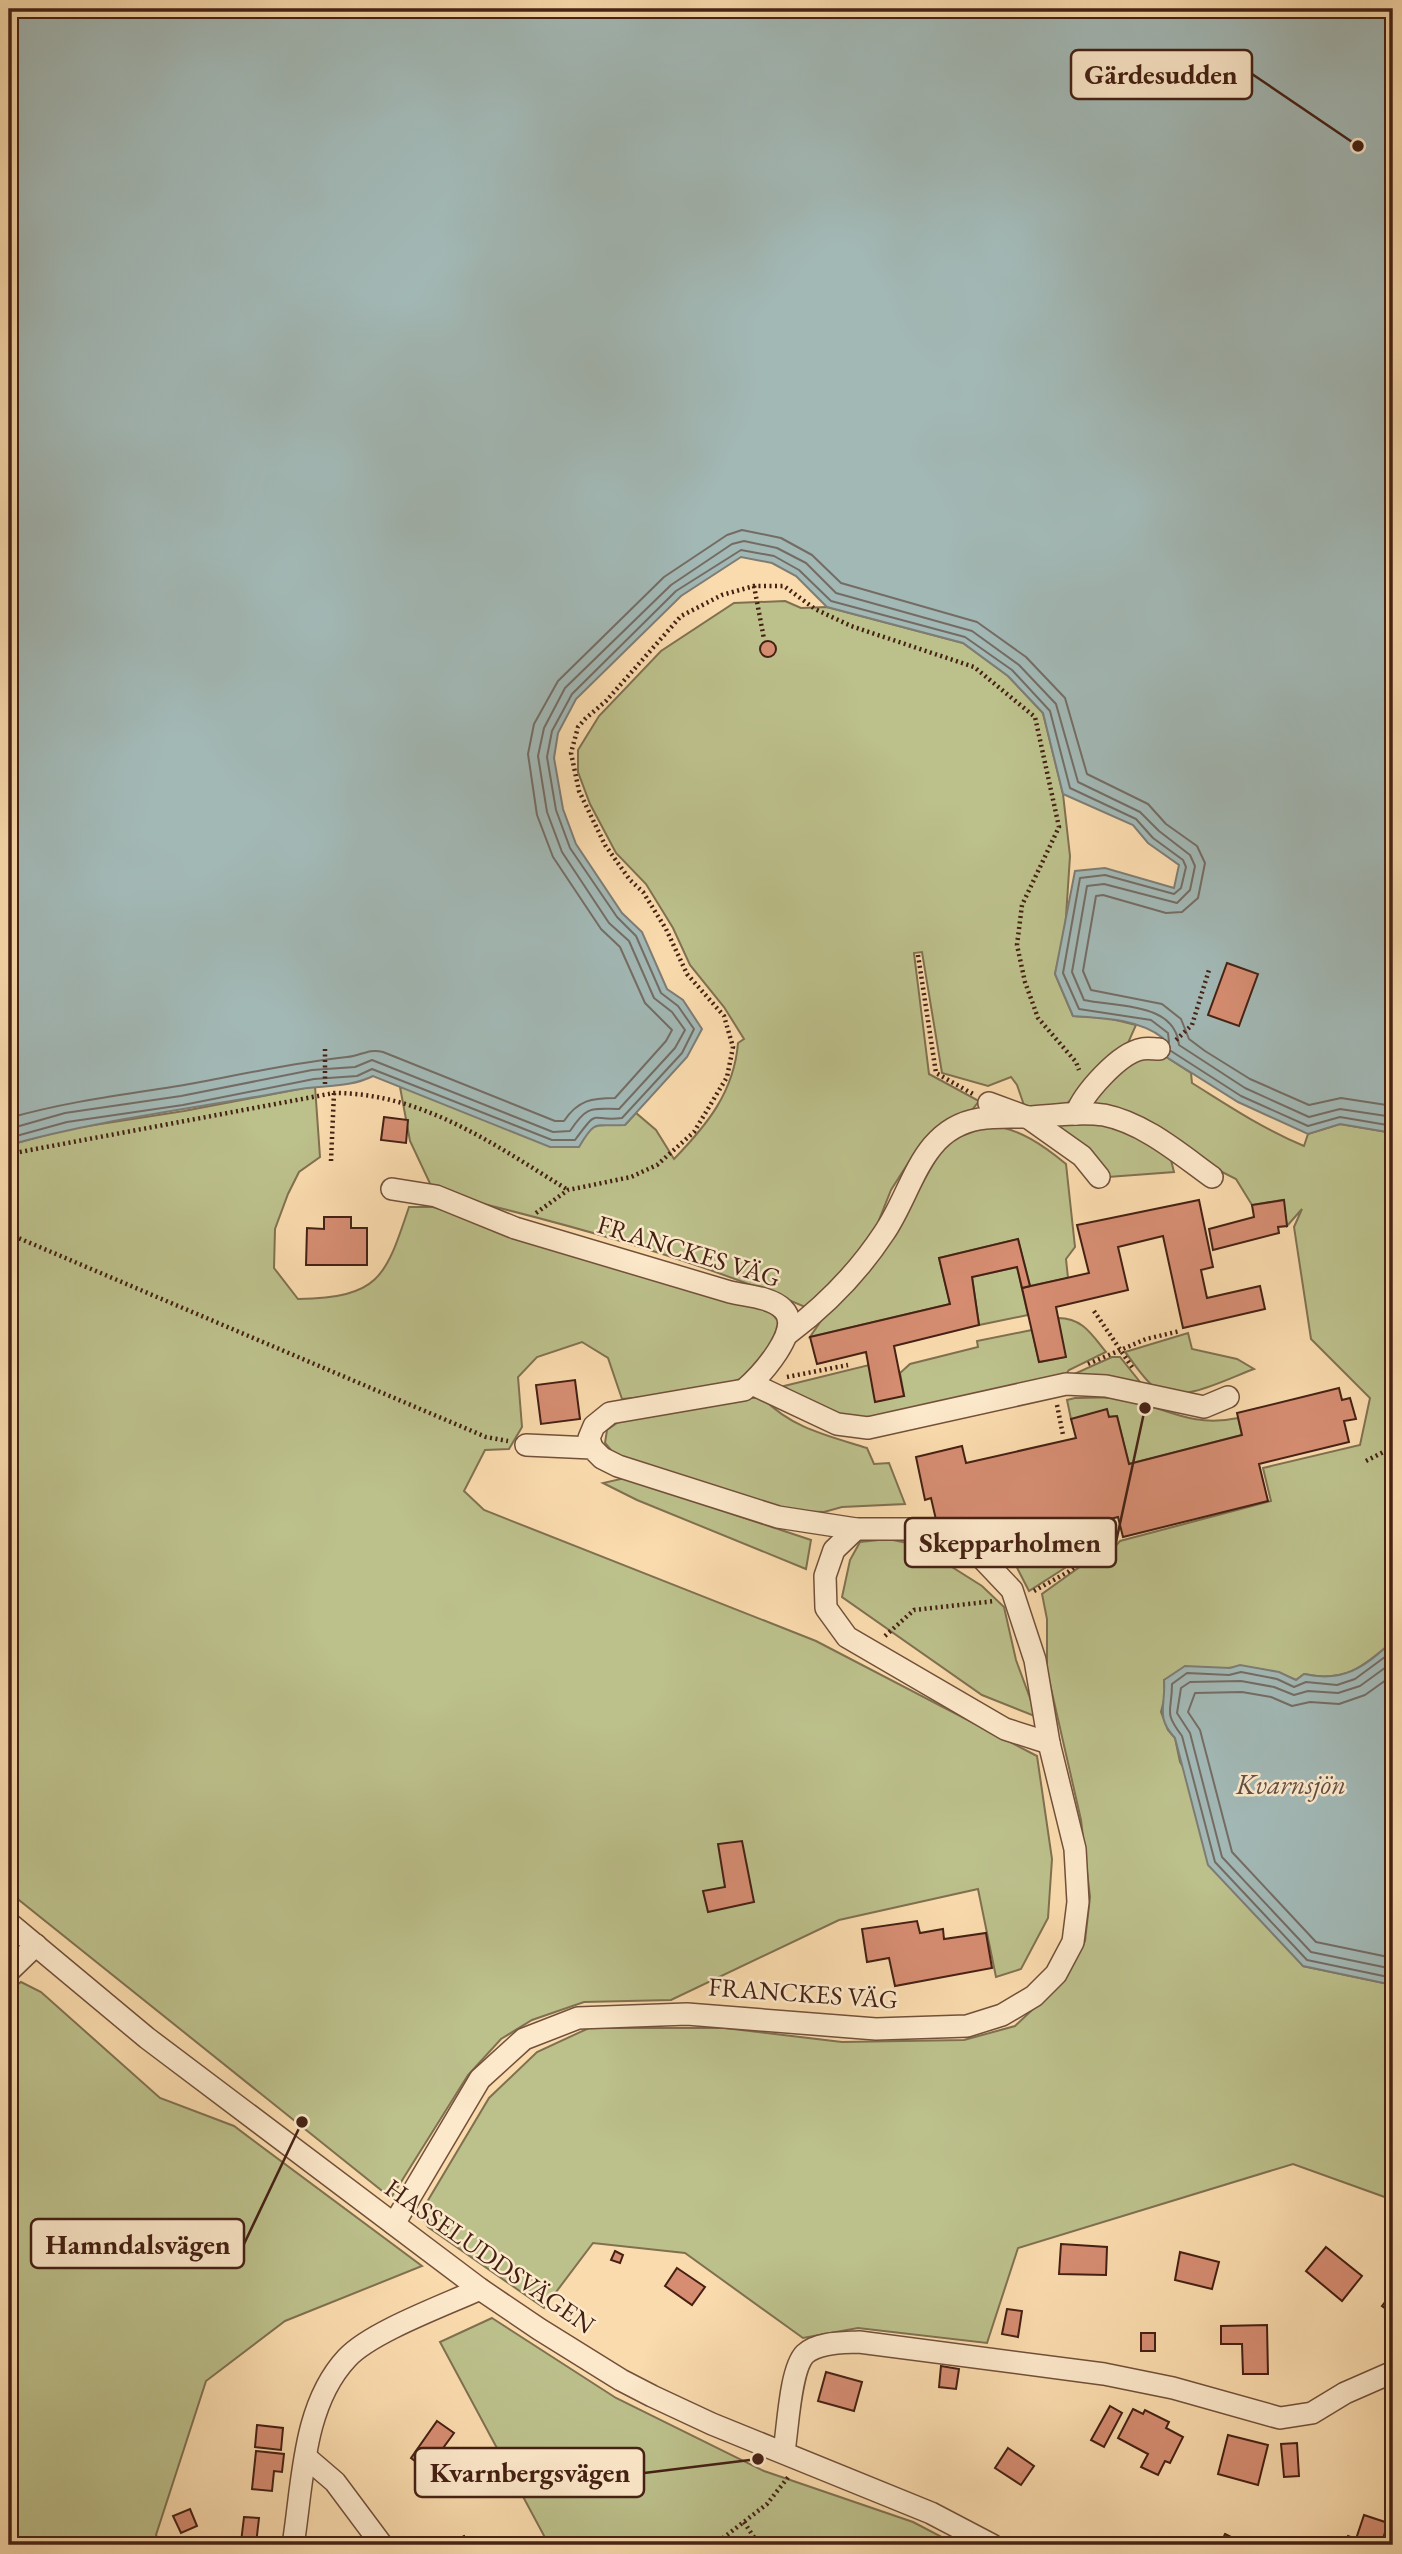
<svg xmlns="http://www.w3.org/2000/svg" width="1402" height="2554" viewBox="0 0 1402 2554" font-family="'EB Garamond',serif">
  <rect width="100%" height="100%" fill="#fadbad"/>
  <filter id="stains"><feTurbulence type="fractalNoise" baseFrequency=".00286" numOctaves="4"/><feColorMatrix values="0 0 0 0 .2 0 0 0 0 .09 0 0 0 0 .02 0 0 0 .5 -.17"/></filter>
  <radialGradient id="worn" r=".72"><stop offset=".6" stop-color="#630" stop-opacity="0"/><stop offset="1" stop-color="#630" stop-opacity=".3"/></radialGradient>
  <g fill="#bcc08b" stroke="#807050" stroke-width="2">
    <path d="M785,601L801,608L827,607L963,643L1008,676L1043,713L1063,794L1070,856L1065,932L1055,974L1073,1016L1108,1018L1136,1025L1124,1052L1063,1107L1025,1108L1017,1085L1011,1077L988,1086L942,1073L922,952L914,953L929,1074L979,1101L968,1115L914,1154L891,1190L873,1235L810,1309C690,1257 561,1222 434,1192L410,1141L400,1087L591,1128L599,1122L625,1125L636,1113L656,1130L674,1159C707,1125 734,1092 738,1043L744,1039L724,1007L690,965L673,928L646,884L616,853L590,804L578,772V750L599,716L661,651L734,603Z"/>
    <path d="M1160,1053L1191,1073L1192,1083C1229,1106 1263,1129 1304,1146L1308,1134L1340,1124L1393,1133V1641C1364,1667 1344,1683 1304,1674L1296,1680C1252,1659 1209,1668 1164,1680L1165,1696L1161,1712L1168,1730L1175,1738L1180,1762L1303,1966L1393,1985V2200L1293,2164L1018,2248L987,2343L858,2328L803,2338L685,2253L593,2243L544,2308L428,2227L424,2220V2207L489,2098L537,2052L589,2028H725L842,2042L964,2040L1015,2026L1066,1978L1085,1941L1090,1897L1081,1820L1047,1671V1619L1042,1594L1102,1551L1112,1550L1120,1541L1271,1501L1263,1468L1360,1445L1370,1398L1311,1339L1294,1227L1302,1209L1287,1226L1283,1200L1252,1205L1236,1179L1089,1104L1121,1066Z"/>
    <path d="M315,1086L320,1157L299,1172L288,1194L275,1229L274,1268L298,1299C379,1297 385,1279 409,1207H433L768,1309L780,1323C767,1399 683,1392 622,1399L608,1358L582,1342L537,1357L518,1377L522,1427L509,1449L485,1450L464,1491L484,1510L816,1641L1037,1756L1052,1859L1048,1918L1021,1969L996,1977L978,1889L839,1920L671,2000L584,2002L532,2020L501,2039L468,2075L391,2198L9,1892V1145L68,1129L184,1111Z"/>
    <path d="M1075,1119L1116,1126L1170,1156L1174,1172L1108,1177L1044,1121Z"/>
    <path d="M990,1125C1020,1129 1043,1145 1066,1164L1075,1247L1066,1259L1068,1278L1030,1286L1018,1239L939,1258L950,1304L810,1337L941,1144Z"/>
    <path d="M1017,1267L1028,1315L979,1325L972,1277Z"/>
    <path d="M1058,1318C1083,1318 1092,1335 1106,1352L1069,1370L1062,1379L849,1421L800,1399L784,1386L869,1365L904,1395L900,1373L910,1364L978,1347L977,1341L1032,1330L1039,1362L1065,1357Z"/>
    <path d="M1188,1333L1192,1349L1237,1359L1254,1369C1231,1377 1181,1404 1158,1390C1146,1383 1134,1363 1125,1352Z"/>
    <path d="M1112,1357H1120L1144,1387L1074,1374Z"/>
    <path d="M736,1398H763C791,1428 829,1436 867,1448L874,1464L889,1463L905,1504L842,1507L824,1512L791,1511L616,1456L605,1443L607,1430L627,1416Z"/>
    <path d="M1075,1398C1088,1398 1101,1397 1114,1398C1162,1403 1185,1429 1238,1418L1242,1435L1129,1464L1117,1416L1071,1419L1067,1400Z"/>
    <path d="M625,1478L811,1540L806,1569L637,1500L603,1483Z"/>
    <path d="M888,1539L917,1545L982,1586L1004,1607L1016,1660L1037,1717L982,1695L842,1597L850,1560L860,1542Z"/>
    <path d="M1069,1541L1074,1557L1085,1555L1029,1591L1011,1556Z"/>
    <path d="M21,1982L41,1992L160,2098L234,2126L422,2266L285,2321L206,2381L156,2535L161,2545H9V1991Z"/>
    <path d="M492,2318L616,2398L764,2471L913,2522L957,2545H549L440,2342Z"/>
  </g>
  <g fill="#a2b8b5" stroke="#7d7c75" stroke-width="2">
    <path d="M9,9H1393V1133L1340,1124L1308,1134L1238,1102L1160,1053L1163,1038C1139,1019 1103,1018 1073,1016L1055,974L1075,871L1105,868L1174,888L1179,865L1148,843L1133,825L1063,794L1043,713L1008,676L963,643L827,607L796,576L772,563L741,557L681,596L576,699L558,733L554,758L563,809L576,844L622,913L642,932L667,989L683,1000L702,1029L687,1057L625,1125C595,1127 596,1118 579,1147H550L373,1076C350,1088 320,1085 294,1090C199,1108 102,1119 9,1145Z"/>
    <path d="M1393,1641V1985L1303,1966L1208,1865L1175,1738C1155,1717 1166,1706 1164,1680L1185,1666L1230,1668L1240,1665L1279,1672L1296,1680L1304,1674C1344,1683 1364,1667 1393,1641Z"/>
  </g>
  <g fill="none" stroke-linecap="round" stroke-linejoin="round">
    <g stroke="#746c64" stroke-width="2">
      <path d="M1171,1051L1241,1096L1308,1126L1340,1117L1393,1126"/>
      <path d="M9,1118C65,1102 120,1095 178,1086C235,1076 290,1063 347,1057C361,1056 368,1048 383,1052L555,1121H564C578,1100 592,1098 615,1098L666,1041L672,1030L645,1003L620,947L601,929L553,857L537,815L528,754L534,724L558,681L664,577L727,535L742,530L781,538L812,555L841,583L977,622L1026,657L1065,698L1087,774L1148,804L1166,824L1197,846L1205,863L1198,898L1182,912L1166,913L1103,895L1096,896L1083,971L1091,990L1162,1004L1181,1019L1189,1039L1205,1051L1250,1079L1309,1105L1341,1098L1393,1106"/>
      <path d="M9,1129L65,1113L181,1096L312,1070L355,1067L372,1060L553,1132L570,1131C587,1105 591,1109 619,1109L675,1048L685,1030L672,1012L654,998L629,941L609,923L562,852L547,812L538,756L544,728L565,688L671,585L732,544L744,541L777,548L806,563L836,593L972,631L1019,665L1056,704L1078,782L1140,812L1159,831L1190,855L1195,866L1190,890L1177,903L1104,884L1087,886L1072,972L1084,1000C1116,1007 1175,1002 1179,1045L1245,1088L1309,1117L1340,1109L1393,1117"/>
      <path d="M9,1138L67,1122L183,1105L314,1079L357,1076L372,1069L552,1140H575C600,1106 589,1122 622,1118L682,1053L694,1029L678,1006L661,993L636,936L617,917L570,848L556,810L547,757L552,731L572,694L676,591L741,550L774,556L799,570L831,601L965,637L1012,670L1050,711L1070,788L1136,819L1153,838L1183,860L1186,867L1181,888L1174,894L1105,875L1080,878L1063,973L1079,1009L1151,1020L1168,1033L1169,1042"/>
      <path d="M1393,1651L1355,1679L1337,1685L1306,1682L1294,1687L1277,1679L1241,1672L1229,1675L1187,1673L1172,1684C1172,1713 1163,1711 1182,1736L1215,1862L1307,1960L1393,1978"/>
      <path d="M1393,1662L1360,1686L1338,1693L1308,1691L1294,1695L1274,1687L1241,1681L1190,1682L1181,1688L1177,1713L1190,1733L1222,1857L1311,1952L1393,1969"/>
      <path d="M1393,1675L1365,1695L1339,1704L1310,1702L1292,1706L1271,1697L1242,1692L1195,1693L1188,1712L1200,1730L1232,1852L1316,1942L1393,1958"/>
    </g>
  </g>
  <g fill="#d68d72" stroke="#452114" stroke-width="2">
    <circle cx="768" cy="649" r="8"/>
    <path d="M1227,963L1258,974L1239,1026L1208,1015Z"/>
    <path d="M384,1117L408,1120L406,1143L381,1140Z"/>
    <path d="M1199,1200L1213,1267L1201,1270L1207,1298L1260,1286L1265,1309L1183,1328L1163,1236L1118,1247L1128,1290L1056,1307L1066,1357L1039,1362L1022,1288L1089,1273L1077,1225Z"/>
    <path d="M1284,1200L1287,1226L1278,1227L1279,1233L1213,1250L1209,1229L1254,1217L1252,1205Z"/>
    <path d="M324,1217H351V1228H367V1265H306L307,1228L324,1229Z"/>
    <path d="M1018,1239L1030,1286L1022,1288L1017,1267L972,1277L979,1325L894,1346L904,1396L875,1402L866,1352L817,1364L810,1337L950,1304L939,1258Z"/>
    <path d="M575,1380L580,1419L541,1424L536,1385Z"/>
    <path d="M1339,1388L1342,1400L1350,1398L1356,1419L1344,1421L1349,1442L1259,1464L1268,1501L1123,1537L1118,1517L990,1549L988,1538L967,1543L961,1518L937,1524L931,1498L925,1500L916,1457L962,1446L966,1463L1076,1438L1071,1419L1107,1409L1109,1417L1117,1416L1129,1464L1242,1435L1237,1413Z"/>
    <path d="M742,1841L754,1902L708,1912L703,1891L725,1887L718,1844Z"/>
    <path d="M917,1921L920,1933L943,1929L944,1939L986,1933L992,1968L895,1986L889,1958L867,1962L862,1929Z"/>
    <path d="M1061,2244L1107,2247L1106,2275L1059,2274Z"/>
    <path d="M1326,2247L1362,2276L1342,2301L1306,2271Z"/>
    <path d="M615,2251L623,2255L620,2263L611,2260Z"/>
    <path d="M1180,2252L1219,2262L1212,2289L1175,2280Z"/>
    <path d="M677,2268L705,2287L692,2305L665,2286Z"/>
    <path d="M1393,2292V2314L1382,2306Z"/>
    <path d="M1007,2309L1022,2311L1018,2337L1002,2334Z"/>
    <path d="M1267,2325L1268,2374H1243L1242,2344H1221V2326Z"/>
    <rect x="1141" y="2333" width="14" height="18"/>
    <path d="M941,2366L959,2369L956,2389L939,2387Z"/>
    <path d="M826,2372L862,2382L854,2411L818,2401Z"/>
    <path d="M1110,2406L1122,2413L1104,2447L1091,2440Z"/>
    <path d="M1133,2409L1143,2414L1145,2410L1169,2422L1166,2428L1183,2437L1170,2463L1165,2461L1158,2475L1141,2467L1148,2454L1118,2438Z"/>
    <path d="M437,2421L454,2433L427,2470L411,2458Z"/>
    <path d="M257,2425L283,2428L281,2450L255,2447Z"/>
    <path d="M1228,2435L1268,2445L1258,2485L1218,2474Z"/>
    <path d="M1297,2443L1299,2476L1284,2477L1281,2444Z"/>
    <path d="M1008,2448L1034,2466L1021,2485L995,2468Z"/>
    <path d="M256,2451L284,2454L282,2472L274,2471L272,2491L252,2489Z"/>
    <path d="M190,2509L197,2526L181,2533L173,2516Z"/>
    <path d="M1364,2515L1388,2523L1381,2545H1344L1348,2536L1356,2539Z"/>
    <path d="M244,2517L259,2518L256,2544L241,2542Z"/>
    <path d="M1225,2534L1247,2545H1220Z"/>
    <path d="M464,2536L469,2545H447Z"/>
  </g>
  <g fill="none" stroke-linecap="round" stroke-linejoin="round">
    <g stroke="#72503a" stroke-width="24">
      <g id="minor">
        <path d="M1076,1114C1083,1094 1119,1053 1142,1049C1147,1048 1154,1049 1159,1049"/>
        <path d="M1027,1117C1052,1116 1079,1111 1104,1115C1144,1123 1180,1154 1212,1177"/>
        <path d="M1027,1117L1082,1156L1099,1177"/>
        <path d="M392,1189L436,1196L515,1228L730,1292C747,1296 771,1297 783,1309C804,1329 760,1376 744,1390L610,1413L594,1426L589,1438L592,1448"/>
        <path d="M789,1333C826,1305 859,1271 884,1233C913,1191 920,1129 979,1119C994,1116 1012,1117 1027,1117L989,1103"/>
        <path d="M752,1384L837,1424L868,1428L1066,1384L1106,1386L1204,1407L1228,1397"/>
        <path d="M856,1529L834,1550L825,1576L826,1608L847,1637L1005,1729L1049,1743"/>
        <path d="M9,1923L147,2038L480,2289L539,2329L621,2380L652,2396L712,2424L931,2513L992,2545"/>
        <path d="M9,1971L36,1945"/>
        <path d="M394,2224L480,2079L524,2039L578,2018L687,2014L876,2029L967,2026L1002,2015L1034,1996L1056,1974L1073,1942L1078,1902L1075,1849L1049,1743L1035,1660L1012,1590L977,1553L931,1529H856L778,1517L618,1466L602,1458L592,1448L526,1445"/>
        <path d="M784,2451C788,2428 790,2369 805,2354C818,2342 843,2343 859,2342L1104,2374L1173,2388L1280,2418L1312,2413L1345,2393L1393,2372"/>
        <path d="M307,2458L335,2482L382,2545"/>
        <path d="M293,2545C303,2484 302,2406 347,2358C371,2332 445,2305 480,2289"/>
      </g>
    </g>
    <g stroke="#452114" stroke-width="4.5" stroke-dasharray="2 3.5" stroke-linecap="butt">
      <path d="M754,586L764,639"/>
      <path d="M918,955L936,1073L973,1094"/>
      <path d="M1176,1040L1192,1025L1209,970"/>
      <path d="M325,1049V1085"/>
      <path d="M9,1154L334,1093C423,1093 495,1145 568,1190"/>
      <path d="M331,1161L334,1093"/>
      <path d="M536,1213L568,1190L631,1177L657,1165L694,1132L727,1077L733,1047L724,1016L687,974L666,929L643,892L630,880L605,845L579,791L571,753L578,727L585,719L606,701L681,616L722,595L754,586H784L815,609L851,626L974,667L1035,717L1059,827L1022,905L1017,945L1025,982L1038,1018L1076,1062L1079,1070"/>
      <path d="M9,1234L486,1437L508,1441"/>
      <path d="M1094,1311L1134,1370"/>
      <path d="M1088,1364L1146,1339L1180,1331"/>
      <path d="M787,1377L848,1365"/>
      <path d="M1057,1405L1063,1435"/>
      <path d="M1366,1461L1393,1447"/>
      <path d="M1034,1591L1068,1572L1092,1554"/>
      <path d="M885,1636L914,1610L995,1601"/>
      <path d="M744,2522L759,2545"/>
      <path d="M714,2545L767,2504L789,2476"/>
    </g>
    <use href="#minor" stroke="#fce8ca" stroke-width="21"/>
  </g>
  <g text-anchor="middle" stroke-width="5" stroke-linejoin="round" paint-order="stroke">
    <g font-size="26" fill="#452114" stroke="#fce8ca">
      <text transform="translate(689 1251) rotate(17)" y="9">FRANCKES VÄG</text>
      <text transform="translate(803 1993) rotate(4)" y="9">FRANCKES VÄG</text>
      <text transform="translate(490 2256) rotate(35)" y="9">HASSELUDDSVÄGEN</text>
    </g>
    <g font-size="28" font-style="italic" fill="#614e44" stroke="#fce8ca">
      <text x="1291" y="1794">Kvarnsjön</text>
    </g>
  </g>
  <path fill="none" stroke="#452114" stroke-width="2.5" d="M1358 146L1252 74M1145 1408L1116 1542M302 2122L244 2244M758 2459L644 2473"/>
  <g fill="#452114" stroke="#fce8ca" stroke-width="2.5">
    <circle cx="1358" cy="146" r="7"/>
    <circle cx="1145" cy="1408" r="7"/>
    <circle cx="302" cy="2122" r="7"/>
    <circle cx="758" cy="2459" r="7"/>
  </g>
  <g fill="#fce8ca" stroke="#452114" stroke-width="2.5">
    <rect x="1071" y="50" width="181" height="49" rx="7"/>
    <rect x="905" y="1518" width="211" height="49" rx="7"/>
    <rect x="31" y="2219" width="213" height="49" rx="7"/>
    <rect x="415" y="2448" width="229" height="49" rx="7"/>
  </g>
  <g font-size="28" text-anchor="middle" font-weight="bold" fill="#452114">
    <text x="1161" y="84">Gärdesudden</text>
    <text x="1010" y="1552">Skepparholmen</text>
    <text x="138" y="2254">Hamndalsvägen</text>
    <text x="530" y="2482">Kvarnbergsvägen</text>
  </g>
  <rect width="1402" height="2554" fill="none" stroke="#fadbad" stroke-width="35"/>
  <rect x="10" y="10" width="1381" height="2533" fill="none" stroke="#452114" stroke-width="3.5"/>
  <rect x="18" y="18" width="1367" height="2519" fill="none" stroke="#452114" stroke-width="2"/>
  <rect width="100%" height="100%" filter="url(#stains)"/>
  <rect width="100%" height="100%" fill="url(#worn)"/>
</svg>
